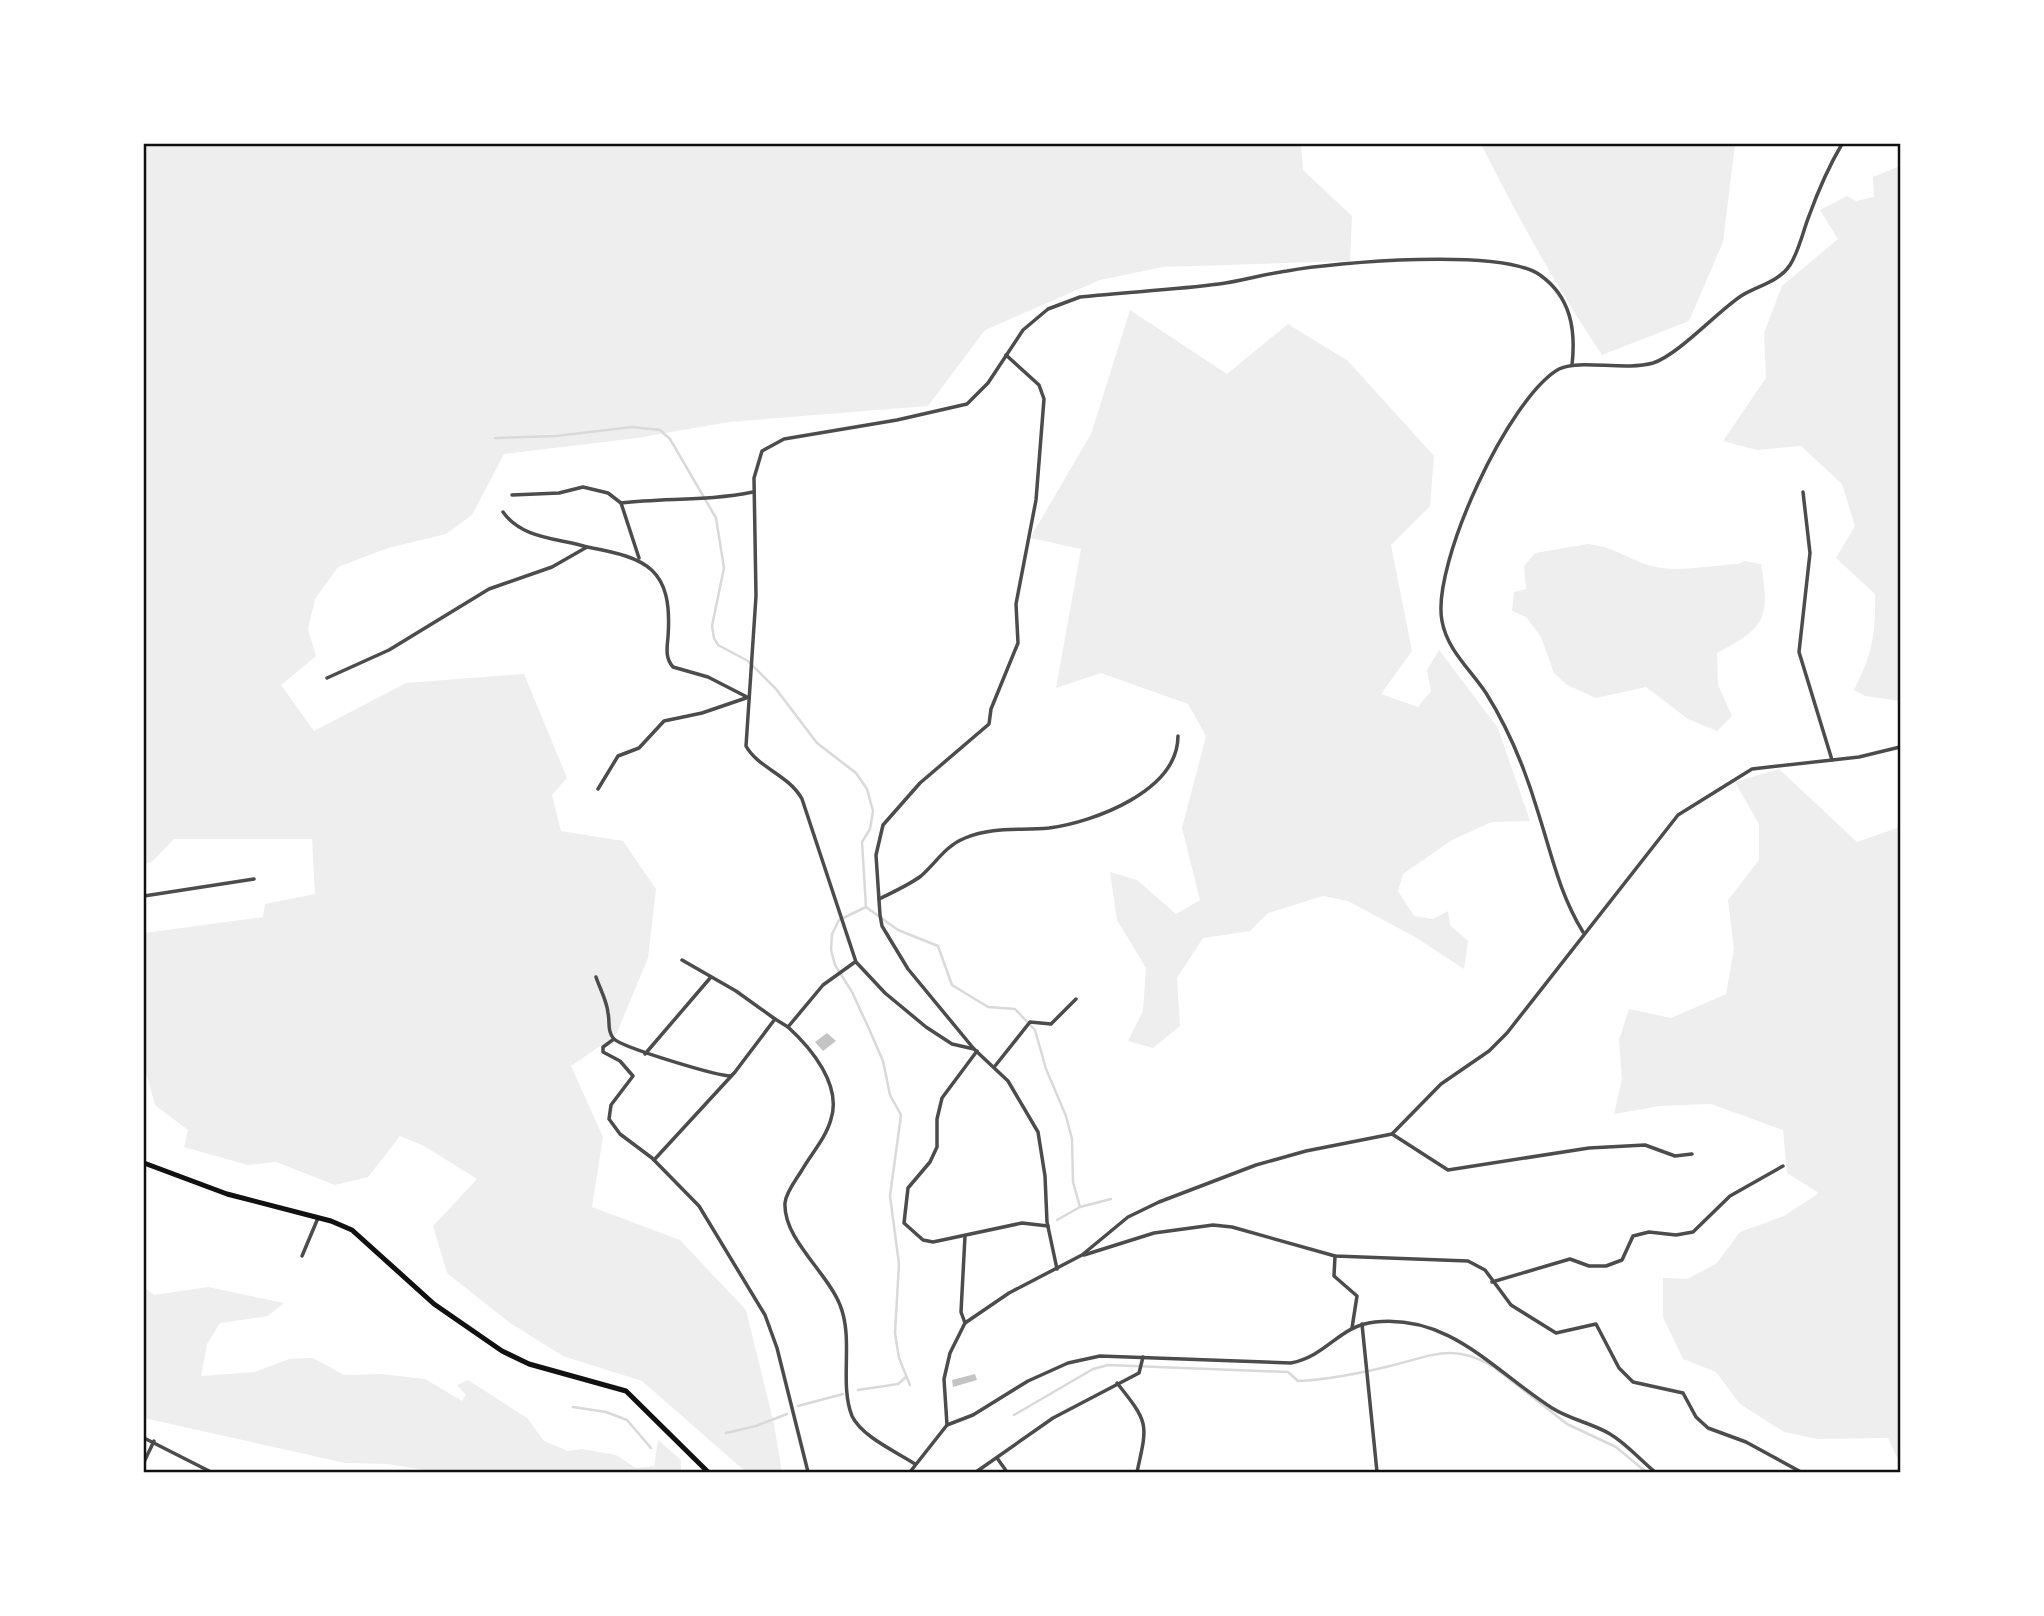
<svg xmlns="http://www.w3.org/2000/svg" width="2044" height="1616" viewBox="0 0 2044 1616" font-family="Figtree,sans-serif">
  <rect width="100%" height="100%" fill="#fff"/>
  <g fill="#eee">
    <path d="M144,144H1301L1303,170L1352,216L1350,261L1163,267L1100,280L985,330L928,406L729,422L637,438L504,454L472,515L446,534L388,548L338,567L315,599L308,629L316,656L281,685L314,731L406,683L524,674L567,778L552,795L561,831L623,841L656,889L648,958L616,1035L571,1066L603,1137L592,1207L680,1240L746,1310L774,1424L782,1472H746L642,1381L563,1356L510,1323L447,1273L433,1226L477,1179L424,1146L400,1136L368,1177L335,1185L276,1162L248,1165L184,1147L188,1130L155,1105L144,1065V933L263,917L265,904L315,894L312,839H174L152,862L144,864Z"/>
    <path d="M1481,144H1735L1723,242L1689,321L1602,355C1556,287 1518,217 1481,144Z"/>
    <path d="M1900,166V701L1865,696L1854,690C1872,655 1876,634 1875,594L1836,558L1855,526L1842,484L1801,446L1757,450L1723,441L1766,378L1764,333L1782,286L1838,239L1820,210L1847,196L1856,201L1874,197L1873,177Z"/>
    <path d="M1130,310L1227,374L1288,324L1348,361L1434,456L1430,506L1391,545L1412,651L1381,694L1418,707L1431,691L1427,670L1439,650L1498,728L1530,821L1492,822L1452,840L1403,874L1398,891L1414,916L1433,919L1448,911L1450,925L1468,941L1464,969L1415,937L1348,901L1323,896L1268,913L1250,931L1203,938L1177,978L1180,1026L1153,1048L1128,1041L1143,1011L1146,968L1117,920L1110,872L1137,880L1176,914L1200,900L1182,828L1206,736L1188,704L1101,673L1056,688L1081,549L1030,538L1091,434Z"/>
    <path d="M1588,544C1618,547 1633,564 1661,568C1685,571 1714,565 1738,564L1744,561L1761,564C1770,619 1766,627 1717,653L1718,685L1732,716L1717,731L1688,719L1646,687L1596,698L1567,685L1554,673L1541,637L1526,617L1512,611L1514,592L1526,589L1524,566L1535,553Z"/>
    <path d="M1779,769L1857,842L1900,827V1464L1888,1438L1817,1439L1784,1432L1740,1404L1716,1372L1683,1359L1663,1317V1278L1687,1279L1716,1264L1740,1232L1784,1216L1819,1193L1787,1173L1783,1130L1711,1104L1660,1106L1614,1114L1622,1079L1619,1040L1629,1009L1671,1018L1726,994L1734,949L1728,900L1759,860V824L1735,782Z"/>
    <path d="M144,1287L154,1295L208,1287L284,1303L268,1316L220,1323L207,1344L201,1376L255,1372L289,1359L313,1358L344,1375L381,1374L425,1379L462,1401L466,1395L457,1385L468,1380L527,1418L544,1441L568,1451L582,1449L616,1455L636,1468L654,1466L658,1440L681,1460V1472H437L388,1464L345,1463L144,1418Z"/>
  </g>
  <g fill="none" stroke-linecap="round" stroke-linejoin="round">
    <g stroke="#d9d9d9" stroke-width="2.5">
      <path d="M495,438L556,436L632,427L660,430L670,439L716,518L724,568L712,626L714,638L718,645L748,661L776,689L817,743L856,773L867,789L873,811L870,829L862,842L866,907L898,930L938,946L952,985L988,1007L1015,1009L1035,1030L1046,1069L1066,1116L1072,1139L1073,1182L1080,1207"/>
      <path d="M866,907L839,920L832,934L831,950L835,965L852,992L870,1031L883,1061L890,1095L901,1115L890,1196L899,1264L895,1333L899,1358L910,1385"/>
      <path d="M1057,1220L1080,1207L1111,1199"/>
      <path d="M858,1390L898,1384L906,1377"/>
      <path d="M798,1406L843,1394"/>
      <path d="M573,1407L606,1412L627,1420L651,1448"/>
      <path d="M1014,1415L1093,1369L1108,1365L1288,1372L1298,1381C1327,1380 1361,1373 1390,1366C1432,1356 1453,1342 1494,1367L1567,1424L1616,1447L1646,1472"/>
      <path d="M726,1433L756,1426L787,1414"/>
    </g>
  </g>
  <g fill="#c4c4c4">
    <path d="M827,1033L836,1041L823,1051L815,1042Z"/>
    <path d="M975,1374L977,1380L953,1387L952,1380Z"/>
  </g>
  <g fill="none" stroke-linecap="round" stroke-linejoin="round">
    <g stroke="#4c4c4c" stroke-width="3.5">
      <path d="M1006,355L1039,385L1044,399L1036,500L1016,604L1018,643L991,709L989,724L920,783L883,825L876,855L880,915L882,926L908,969L974,1049L1008,1081L1038,1132L1045,1176L1047,1222L1057,1269"/>
      <path d="M1803,492L1810,553L1799,652L1832,760"/>
      <path d="M512,495L559,493L583,487L608,493L621,503L639,558"/>
      <path d="M621,503C666,498 709,501 753,492"/>
      <path d="M503,512C522,539 557,538 587,547"/>
      <path d="M327,678L389,650L489,589L552,567L587,547C647,558 673,568 668,637C667,648 665,658 673,667L708,677L749,698"/>
      <path d="M598,789L618,756L639,748L664,721L702,713L746,698"/>
      <path d="M144,896L254,879"/>
      <path d="M879,899C893,892 909,885 921,876C936,863 945,846 965,838C993,826 1020,831 1049,828C1094,822 1178,791 1178,736"/>
      <path d="M1583,932C1559,893 1551,852 1537,809C1525,769 1508,728 1486,693C1471,670 1447,650 1442,621C1431,565 1509,397 1559,369C1578,359 1625,371 1653,363C1678,355 1717,312 1741,296C1757,286 1779,282 1790,265C1799,251 1803,231 1809,216C1818,191 1829,166 1842,144"/>
      <path d="M682,960L736,991L775,1019"/>
      <path d="M596,977C600,989 607,1001 608,1013C610,1021 607,1032 614,1039C624,1048 717,1076 731,1076"/>
      <path d="M788,1027C811,1048 842,1085 831,1119C826,1138 811,1154 802,1170C796,1180 786,1192 785,1203C783,1239 828,1273 840,1305C854,1339 839,1384 852,1416C862,1437 897,1452 915,1464"/>
      <path d="M614,1039L603,1047V1052L620,1061L633,1076L611,1105L609,1119L620,1134L652,1158L699,1206L765,1315L777,1348L808,1472"/>
      <path d="M974,1049L952,1044L926,1027L885,993L856,962L802,799C789,775 758,768 746,746L756,596L754,478L762,451L784,439L897,420L967,404L988,383L1023,330L1048,309L1080,297C1126,292 1173,290 1219,284C1242,281 1264,274 1287,271C1336,262 1502,248 1540,275C1571,297 1576,330 1572,365"/>
      <path d="M977,1051L942,1098L937,1119V1147L930,1162L908,1188L904,1223L923,1240L933,1242L1022,1223L1048,1226"/>
      <path d="M645,1054L711,977"/>
      <path d="M995,1066L1030,1022L1051,1024L1076,999"/>
      <path d="M1392,1134L1448,1170L1589,1148L1645,1145L1675,1156L1692,1154"/>
      <path d="M654,1160L735,1072L775,1019L788,1027L823,985L855,962"/>
      <path d="M965,1236L961,1312L965,1323"/>
      <path d="M1084,1255L1154,1233L1213,1225L1232,1227L1335,1256L1468,1261L1485,1270L1511,1305L1556,1333L1596,1324L1619,1368L1633,1382L1683,1393L1696,1417L1708,1428L1746,1442L1801,1472"/>
      <path d="M302,1256L318,1218"/>
      <path d="M1335,1256L1334,1276L1357,1296L1352,1328"/>
      <path d="M1492,1282L1570,1259L1589,1266H1606L1622,1260L1633,1236L1649,1232L1676,1235L1693,1232L1730,1196L1783,1166"/>
      <path d="M1362,1324L1377,1472"/>
      <path d="M1117,1383C1149,1423 1148,1423 1137,1472"/>
      <path d="M947,1425L944,1379L950,1353L965,1323L1009,1293L1082,1255L1128,1217L1159,1202L1256,1165L1306,1151L1392,1134L1441,1084L1489,1051L1507,1033L1678,815L1752,769L1859,757L1900,747"/>
      <path d="M144,1438L211,1472"/>
      <path d="M997,1458L1007,1472"/>
      <path d="M144,1462L154,1441"/>
      <path d="M910,1472L947,1425L973,1415L1028,1381L1068,1363L1100,1356L1291,1363C1329,1355 1338,1326 1375,1322C1450,1314 1494,1371 1552,1408C1571,1420 1592,1423 1610,1434C1627,1444 1640,1460 1655,1472"/>
      <path d="M976,1472L1053,1418L1139,1373L1143,1357"/>
    </g>
    <path stroke="#111" stroke-width="5" d="M144,1163L227,1194L331,1221L352,1230L434,1304L502,1351L529,1364L626,1391L708,1472"/>
  </g>
  <rect width="2044" height="1616" fill="none" stroke="#ffffff" stroke-width="290"/>
  <rect x="145" y="145" width="1754" height="1326" fill="none" stroke="#111" stroke-width="2.5"/>
</svg>
